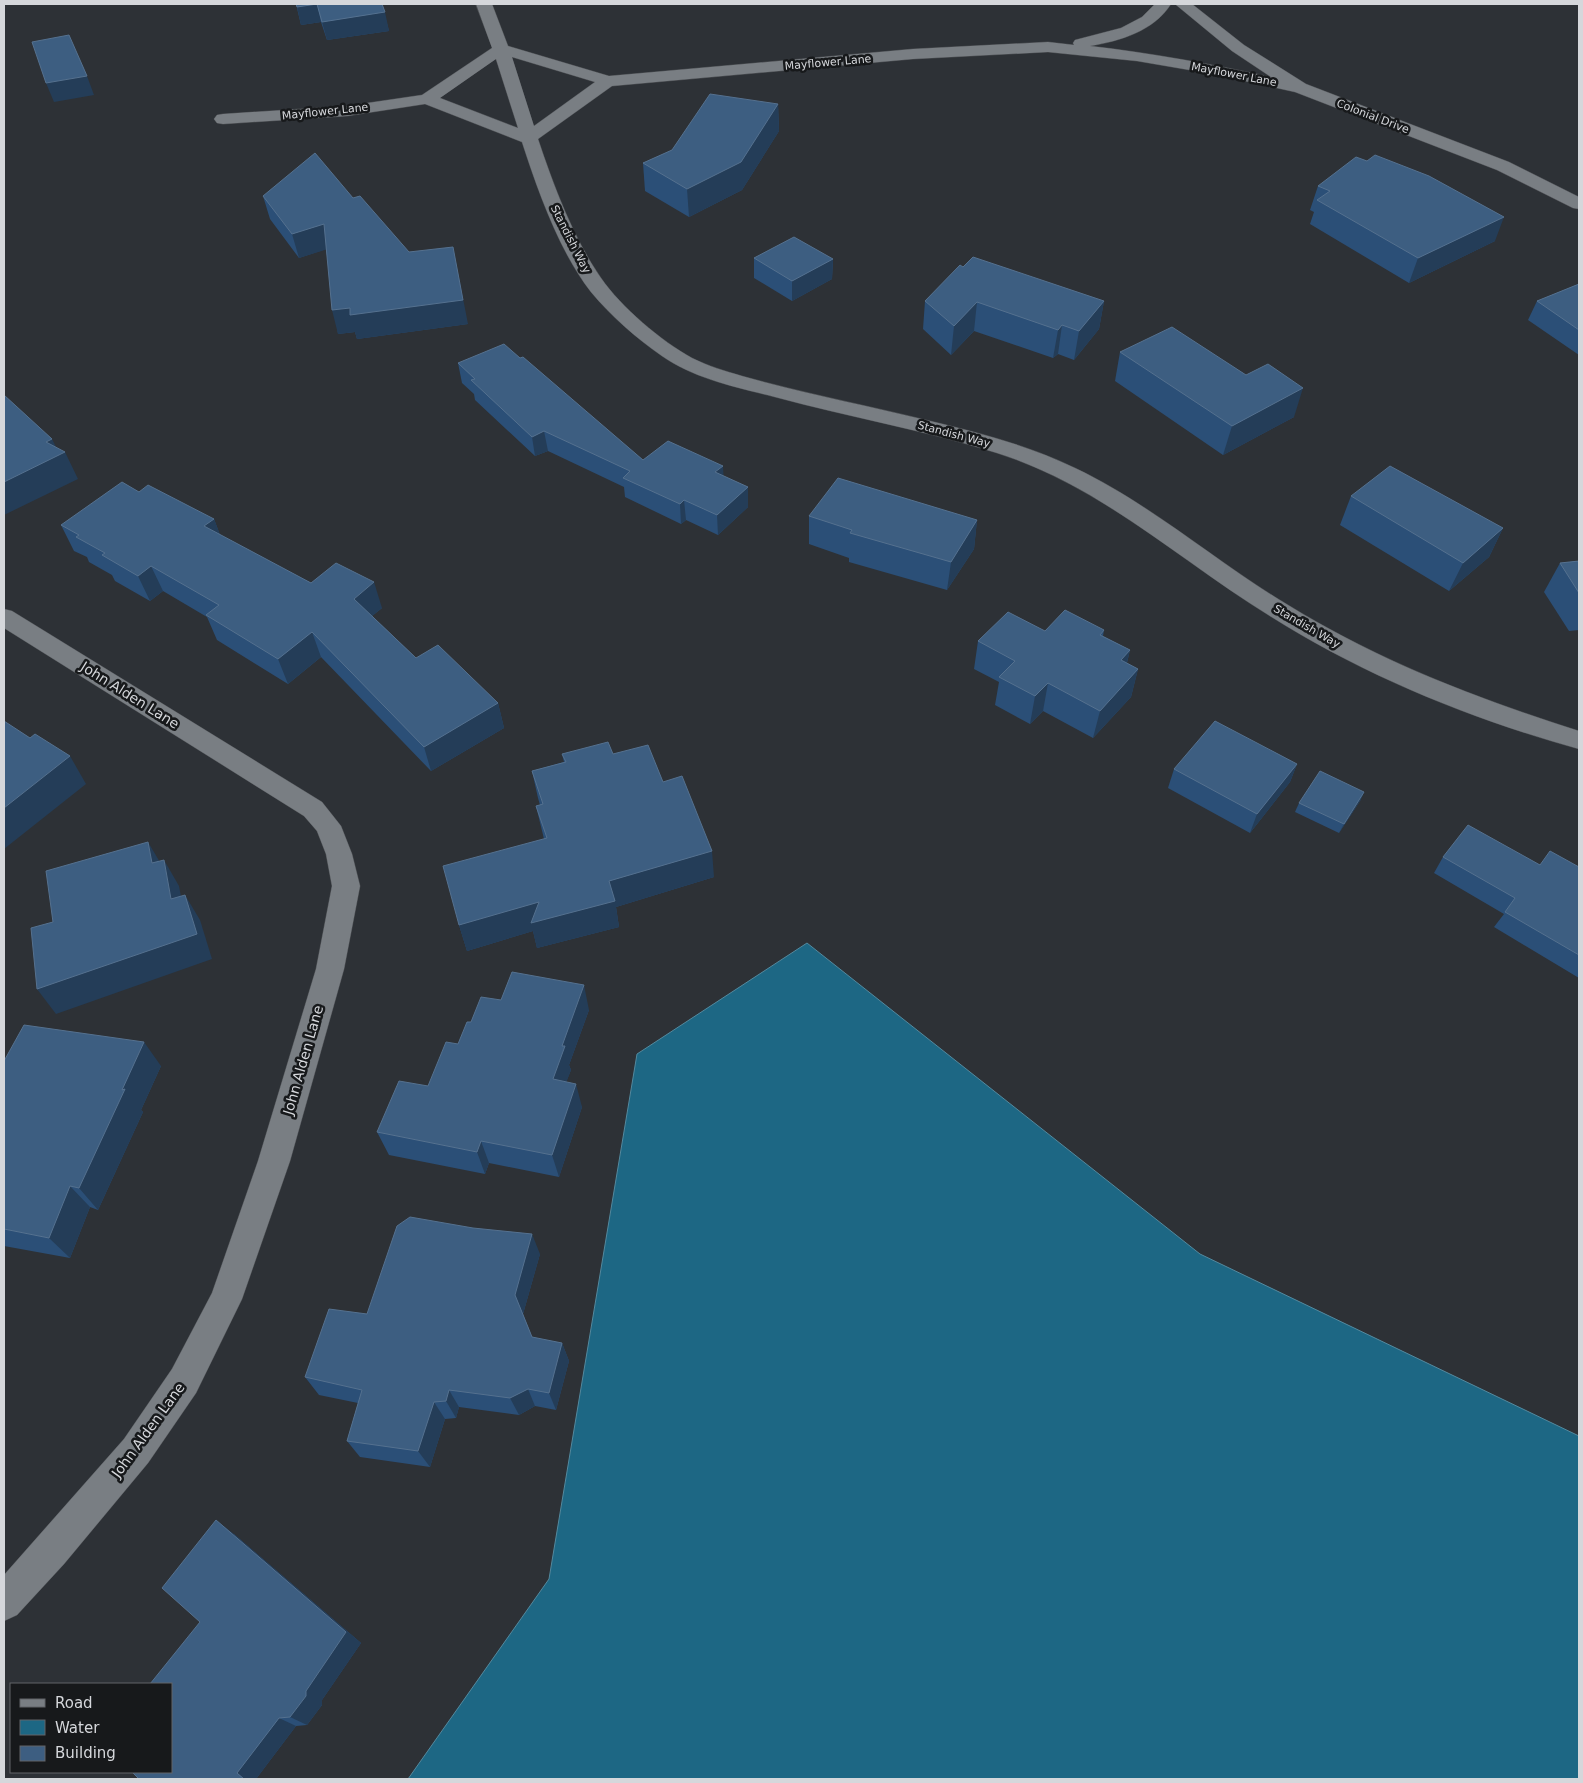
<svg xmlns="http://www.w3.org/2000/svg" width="1583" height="1783" viewBox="0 0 1583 1783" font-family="'DejaVu Sans',sans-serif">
  <rect width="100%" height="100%" fill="#2d3136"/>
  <path fill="#1d6784" stroke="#54899e" d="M807,943L1200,1254L1579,1436V1779H408L549,1579L637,1054Z"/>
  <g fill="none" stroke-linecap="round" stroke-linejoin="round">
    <g stroke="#4b4e52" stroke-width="1">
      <g id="minor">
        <path d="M476,4H492L508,46L609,76L913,49L1048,42L1074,45L1073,43L1075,40L1121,28L1142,17L1155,4H1171C1154,31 1120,41 1090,46C1151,53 1211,64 1271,77L1232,51L1175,4H1192L1244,45L1306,84L1509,162L1579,197V209L1573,208L1497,170L1295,92L1213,74L1137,61L1048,52L913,59L612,86L538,139C553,184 573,238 601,278C621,307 661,341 692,358C708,366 725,371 742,376C803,393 865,405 926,420C976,432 1028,445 1075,468C1151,504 1216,562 1288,605C1381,662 1476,698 1579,731V749C1471,719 1365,676 1270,616C1179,560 1101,486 997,453C924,430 849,417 775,397C736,387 695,379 662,356C636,338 611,316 591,292C559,251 538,191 522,142L425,104L347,116L223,124L217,123L214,119L217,115L223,114L347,106L422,95L492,48ZM512,57L595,82L534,126ZM496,59L518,128L440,98Z"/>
        <path d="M4,609L12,611L322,802L341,826L352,854L360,886L344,969L290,1161L242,1299L196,1393L148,1463L64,1564L17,1615L4,1621V1575L124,1439L172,1369L212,1293L258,1161L316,969L332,886L326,854L317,831L304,816L4,628Z"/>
      </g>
    </g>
    <use href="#minor" fill="#797e83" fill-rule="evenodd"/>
  </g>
  <g fill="#2b4f77">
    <path d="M296,4H382L389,31L327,40L321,22L301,25Z"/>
    <path d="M778,104L779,131L742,190L689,217L645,191L643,163Z"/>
    <path d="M1367,161L1495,241L1409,283L1310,224L1314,212L1310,210L1318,186Z"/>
    <path d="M263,196L353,198L468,324L357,339L355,332L338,334L326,249L299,258L270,219Z"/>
    <path d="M754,258L833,259L832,279L792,301L754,278Z"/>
    <path d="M1579,284V355L1528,320L1537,301Z"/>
    <path d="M925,301H1104L1099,329L1074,360L1058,354L1053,358L974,331L951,355L923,329Z"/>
    <path d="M1120,352L1294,417L1223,455L1115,381Z"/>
    <path d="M520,358L643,460L723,476L748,487V507L718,535L686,520L681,524L625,497L624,487L548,451L535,456L475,400L474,394L462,383L458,363Z"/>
    <path d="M139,492L214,519L220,535L311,583L382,608L372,616L416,658L498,703L504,728L431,771L321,657L288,684L217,640L207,617L163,591L150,601L115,581L112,575L89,562L87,557L74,551L61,525Z"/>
    <path d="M1351,496L1503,528L1489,557L1449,591L1340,525Z"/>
    <path d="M809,516L977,520L974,549L947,590L849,562V558L809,544Z"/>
    <path d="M1579,561V630L1569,631L1544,592L1560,563Z"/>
    <path d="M1104,630L1103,636L1130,650L1127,663L1138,669L1131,697L1093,738L1043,711L1030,724L995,705L999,682L974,669L978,641L1045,631Z"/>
    <path d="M562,754H613L663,782L714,877L616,907L619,927L537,948L533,931L467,951L459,925L544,839L536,806L540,805L538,798L532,771L564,762Z"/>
    <path d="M1297,764L1290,782L1250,833L1168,788L1174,769Z"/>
    <path d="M1364,792L1360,801L1339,833L1295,812L1299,803Z"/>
    <path d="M1443,857L1579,867V978L1494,927L1504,914L1434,873Z"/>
    <path d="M589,1010L569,1065L571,1070L566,1082L582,1107L559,1177L489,1163L485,1174L389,1155L377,1132L428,1086L458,1044L471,1022Z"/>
    <path d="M4,1061L161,1066L141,1110L143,1112L98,1210L90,1207L70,1258L4,1246Z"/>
    <path d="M540,1254L523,1314L532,1337L562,1343L569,1361L556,1410L535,1406L519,1415L459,1407L456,1418L445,1419L430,1467L360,1457L347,1441L358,1403L319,1395L305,1377L367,1314Z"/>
    <path d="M234,1534L361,1643L322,1700V1705L307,1725L296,1726L256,1779H140Z"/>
  </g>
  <g fill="#243d58">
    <path d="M317,4L321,22L301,25L297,7Z"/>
    <path d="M385,12L389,31L327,40L322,22Z"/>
    <path d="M87,76L94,95L54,102L46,83Z"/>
    <path d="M778,104L779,131L742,190L689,217L687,189Z"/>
    <path d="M1504,217L1495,241L1409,283L1418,258Z"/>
    <path d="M324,224L331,248L299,258L292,234Z"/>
    <path d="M453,247L468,324L357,339L355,332L338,334L332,310Z"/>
    <path d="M833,259L832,279L792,301V281Z"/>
    <path d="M1104,301L1099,329L1074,360L1079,331Z"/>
    <path d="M977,302L974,331L951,355L954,326Z"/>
    <path d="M1062,325L1058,354L1053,358L1058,330Z"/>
    <path d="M1303,388L1294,417L1223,455L1232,426Z"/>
    <path d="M544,431L548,451L535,456L532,437Z"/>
    <path d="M52,439L60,455L65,452L78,479L4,515V482L46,442Z"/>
    <path d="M723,466L724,485L715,472Z"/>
    <path d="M748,487V507L718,535L717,515Z"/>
    <path d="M684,500L686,520L681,524L680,504Z"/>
    <path d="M214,519L224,545L204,526Z"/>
    <path d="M977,520L974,549L947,590L951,562Z"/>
    <path d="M1503,528L1489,557L1449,591L1463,563Z"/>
    <path d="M151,566L163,591L150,601L138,576Z"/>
    <path d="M374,582L382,608L362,624L354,599Z"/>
    <path d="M312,632L321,657L288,684L278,659Z"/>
    <path d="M1130,650L1123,678L1121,660Z"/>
    <path d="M1138,669L1131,697L1093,738L1100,711Z"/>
    <path d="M1048,683L1043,711L1030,724L1035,696Z"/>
    <path d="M498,703L504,728L431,771L424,747Z"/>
    <path d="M70,756L86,784L4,849V808Z"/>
    <path d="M1297,764L1290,782L1250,833L1257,814Z"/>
    <path d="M1364,792L1360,801L1339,833L1344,824Z"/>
    <path d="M148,842L164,869L152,863Z"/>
    <path d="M712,851L714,877L616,907L619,927L537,948L533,931L467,951L459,925Z"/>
    <path d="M164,860L179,886L186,924L171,899Z"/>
    <path d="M185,895L200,920L212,959L56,1014L37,989Z"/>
    <path d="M584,985L589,1010L569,1065L571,1070L559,1102L553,1079L562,1046Z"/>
    <path d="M144,1042L161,1066L141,1110L143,1112L98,1210L79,1188L122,1090Z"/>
    <path d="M576,1084L582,1107L559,1177L552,1155Z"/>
    <path d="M481,1141L489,1163L485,1174L477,1152Z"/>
    <path d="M70,1186L90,1207L70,1258L49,1238Z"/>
    <path d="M532,1234L540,1254L523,1314L515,1295Z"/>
    <path d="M562,1343L569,1361L556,1410L549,1393Z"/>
    <path d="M528,1389L535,1406L519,1415L510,1398Z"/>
    <path d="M449,1390L459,1407L456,1418L446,1401Z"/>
    <path d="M434,1402L445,1419L430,1467L418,1451Z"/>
    <path d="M216,1520L234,1534L361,1643L322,1700V1705L307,1725L290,1717Z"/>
    <path d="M279,1718L296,1726L256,1779H244L237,1773Z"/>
  </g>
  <g fill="#3d5e81" stroke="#55718f">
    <path d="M296,4H382L385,12L322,22L317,4L297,7Z"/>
    <path d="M69,35L87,76L46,83L32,42Z"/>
    <path d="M710,94L778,104L741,162L687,189L643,163L672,150Z"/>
    <path d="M315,153L353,198L360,196L409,252L453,247L463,300L350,315V308L332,310L324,224L292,234L263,196Z"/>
    <path d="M1375,155L1429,176L1504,217L1418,258L1317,200L1330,191L1318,186L1356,157L1367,161Z"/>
    <path d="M794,237L833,259L792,281L754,258Z"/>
    <path d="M973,257L1104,301L1079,331L1062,325L1058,330L977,302L954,326L925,301L960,265L963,267Z"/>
    <path d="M1579,284V330L1537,301Z"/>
    <path d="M1172,327L1246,375L1268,364L1303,388L1232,426L1120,352Z"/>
    <path d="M504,344L520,358L523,357L643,460L668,441L723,466L715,472L748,487L717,515L684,500L680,504L623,478L630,471L544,431L532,437L471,380L475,379L458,363Z"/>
    <path d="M4,395L52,439L46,442L65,452L4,482Z"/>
    <path d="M1390,466L1503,528L1463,563L1351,496Z"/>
    <path d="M838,478L977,520L951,562L850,533L852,530L809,516Z"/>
    <path d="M122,482L139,492L148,485L214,519L204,526L311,583L336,563L374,582L354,599L416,658L438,645L498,703L424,747L312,632L278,659L206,615L219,605L151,566L138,576L102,555L105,553L76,537L79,535L61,525Z"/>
    <path d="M1579,561V593L1560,563Z"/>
    <path d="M1065,610L1104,630L1100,635L1130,650L1121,660L1138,669L1100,711L1048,683L1035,696L999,677L1015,661L978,641L1008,612L1045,631Z"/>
    <path d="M4,721L30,738L35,734L70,756L4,808Z"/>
    <path d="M1215,721L1297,764L1257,814L1174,769Z"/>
    <path d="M608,742L613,754L648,745L663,782L682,776L712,851L609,881L615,901L531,923L539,902L459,925L443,866L547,838L536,806L543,804L532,771L566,762L562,754Z"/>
    <path d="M1320,771L1364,792L1344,824L1299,803Z"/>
    <path d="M1468,825L1540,865L1550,851L1579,867V955L1505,912L1515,898L1443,857Z"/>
    <path d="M148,842L152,863L164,860L171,899L185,895L197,934L37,989L31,928L53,922L46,871Z"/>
    <path d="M512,972L584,985L562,1046H565L553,1079L576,1084L552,1155L481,1141L477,1152L377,1132L399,1081L428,1086L446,1042L458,1044L467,1022H471L481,997L501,1000Z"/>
    <path d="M24,1025L144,1042L122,1090L125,1089L79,1188L70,1186L49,1238L4,1229V1061Z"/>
    <path d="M410,1217L473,1228L532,1234L515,1295L532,1337L562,1343L549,1393L528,1389L510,1398L449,1390L446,1401L434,1402L418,1451L347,1441L362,1390L305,1377L329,1309L367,1314L397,1226Z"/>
    <path d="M216,1520L346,1632L306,1691V1696L290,1717L279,1718L237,1773L244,1779H139L132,1772H171V1684H150L200,1622L162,1588Z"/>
  </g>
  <g text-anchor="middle" stroke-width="5" stroke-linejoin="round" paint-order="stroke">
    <g font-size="11" fill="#d5d7db" stroke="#17191b">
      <text transform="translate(828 62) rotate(-5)" y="4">Mayflower Lane</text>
      <text transform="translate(1234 74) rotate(11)" y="4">Mayflower Lane</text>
      <text transform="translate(325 111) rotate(-6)" y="4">Mayflower Lane</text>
      <text transform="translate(1373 116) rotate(21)" y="4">Colonial Drive</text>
      <text transform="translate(571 239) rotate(63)" y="4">Standish Way</text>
      <text transform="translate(954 434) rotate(15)" y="4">Standish Way</text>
      <text transform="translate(1307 626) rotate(30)" y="4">Standish Way</text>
    </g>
    <g font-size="14" fill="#d5d7db" stroke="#17191b">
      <text transform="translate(130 695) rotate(32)" y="5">John Alden Lane</text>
      <text transform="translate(303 1060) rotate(-74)" y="5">John Alden Lane</text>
      <text transform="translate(148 1430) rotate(-54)" y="5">John Alden Lane</text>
    </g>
  </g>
  <rect width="1583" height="1783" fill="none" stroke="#d5d7db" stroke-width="10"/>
  <rect x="10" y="1683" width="162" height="90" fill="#17191b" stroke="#636568"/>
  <rect x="20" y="1699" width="25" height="8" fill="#797e83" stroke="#636568"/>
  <text x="55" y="1708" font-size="15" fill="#d5d7db">Road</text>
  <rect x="20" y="1720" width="25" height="15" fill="#1d6784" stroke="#636568"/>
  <text x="55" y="1733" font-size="15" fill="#d5d7db">Water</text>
  <rect x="20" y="1746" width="25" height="15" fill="#3d5e81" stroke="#636568"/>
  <text x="55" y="1758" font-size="15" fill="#d5d7db">Building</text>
</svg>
